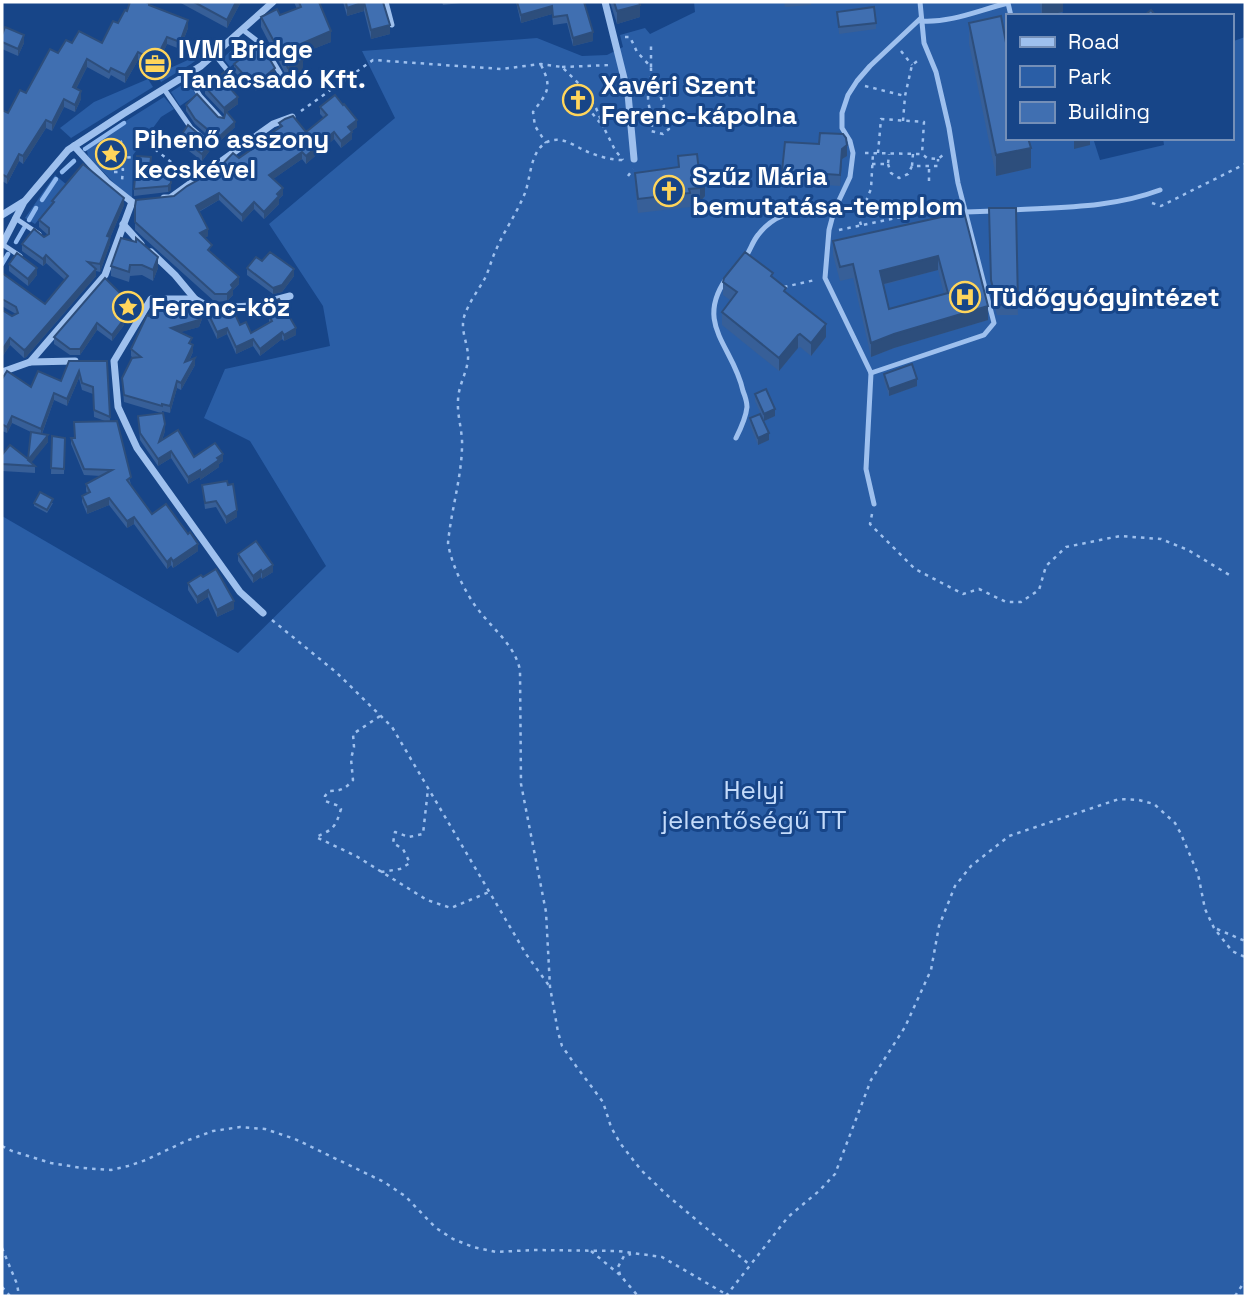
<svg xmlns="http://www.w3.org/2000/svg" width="1247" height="1298" viewBox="0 0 1247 1298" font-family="'Space Grotesk',sans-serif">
  <rect width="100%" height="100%" fill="#174588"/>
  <g fill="#2a5ea6">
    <path d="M694,2H1061L1063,16H1007V138H1093L1100,160L1164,145L1163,138H1231V42L1245,37V1296H2V516L238,653L326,566L250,441L204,418L225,369L330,346L323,306L269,224L395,118L362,51L537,38L582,56L607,55L623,47L620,35L645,28L650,34L695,12Z"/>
    <path d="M220,38L222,41L191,64L161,82L157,74L188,60Z"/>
    <path d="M245,38L250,42L246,54L230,67L223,58Z"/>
    <path d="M148,79L153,87L71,138L60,128L94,102Z"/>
    <path d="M188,81L196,95L180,106L171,92Z"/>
    <path d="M164,97L174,109L161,117L133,155L132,202L88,156L86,146Z"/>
    <path d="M55,175L67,185L35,224L25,218Z"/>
  </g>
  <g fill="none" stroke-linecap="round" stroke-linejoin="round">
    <g stroke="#91baf0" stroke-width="4.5">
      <path d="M85,149L124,123"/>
      <path d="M62,172L74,161"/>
      <path d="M42,200L56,179"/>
      <path d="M29,220L36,208"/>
      <path d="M16,242L24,228"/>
      <path d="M2,264L8,254"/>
    </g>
    <g stroke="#9ec0ee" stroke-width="2.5" stroke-dasharray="3.5 5" stroke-linecap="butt">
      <path d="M625,37H630L637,52L651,67V84"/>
      <path d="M901,51L912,65"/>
      <path d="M541,65C553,88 547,93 533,112L535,126L546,143"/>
      <path d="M562,67L611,65"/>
      <path d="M651,67V44"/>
      <path d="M651,85H654L657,87L664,106L662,113L656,115L652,114C648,107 646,92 651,85Z"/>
      <path d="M865,86L905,96"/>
      <path d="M587,107L601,124"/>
      <path d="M301,111L373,60L501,69L541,64L562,67L579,84L596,108L605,130"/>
      <path d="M654,115L651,131L663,134L669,129L666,119L663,114"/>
      <path d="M903,121L905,96L912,65L920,59"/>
      <path d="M605,130L615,150L623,160"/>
      <path d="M150,134L152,147L185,173"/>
      <path d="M114,146L122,141"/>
      <path d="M865,153L922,154L927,158L938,159L943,155"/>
      <path d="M878,153L881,119L924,122L922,154"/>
      <path d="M913,154L912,166H938V159"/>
      <path d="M99,158V152L111,145L117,148L123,158L134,157"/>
      <path d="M622,160C611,160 597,156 586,151C574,146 562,135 547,142C530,151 531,177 525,193C517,213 504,231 496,250C491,260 489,271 484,280C477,292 468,304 464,317C460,331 469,346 468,359C467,373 458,386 458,401C457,416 463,432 462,448C461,480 451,511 448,543C451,564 466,595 480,612C495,631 515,646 520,670L521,784L546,912L550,987L558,1032L562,1046L576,1066L603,1102L611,1127L620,1143L641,1170L668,1196L750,1265"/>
      <path d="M872,164H888L889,154"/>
      <path d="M888,164L891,173L899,178L908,174L912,166"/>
      <path d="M114,172H119L123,169L122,181"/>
      <path d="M628,176L633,169"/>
      <path d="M929,181V167"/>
      <path d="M1152,203L1161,206L1245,164"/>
      <path d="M861,225L859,218L871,189L873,153"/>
      <path d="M839,230L934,210L955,204"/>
      <path d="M784,287L815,280"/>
      <path d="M872,514L870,524L915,569L963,594L979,589L1006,602H1021L1039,590L1046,566L1066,547L1120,536L1161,539L1188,550L1231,576"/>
      <path d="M272,620L337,673L392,727L526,954L550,987"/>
      <path d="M380,716L353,734L354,747L351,759L353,780C345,789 341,791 329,791L325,796V801L339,806L341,809C335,828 334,829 316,837L356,856L427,900L451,908L489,892"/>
      <path d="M381,872L400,869L410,863L403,849L393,843L395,832L409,837L423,834L428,789"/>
      <path d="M1217,929L1245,941"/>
      <path d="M2,1146L12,1151L51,1163L82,1168L111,1170L128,1166L146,1160L186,1141L213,1131L240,1127L265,1129L295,1139L384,1182L405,1196L436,1228L453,1239L473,1247L496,1252L533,1250L618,1251L662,1257L729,1296"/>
      <path d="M2,1248L17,1284L19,1296"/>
      <path d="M591,1251L620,1275L638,1296"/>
      <path d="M620,1275L618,1267L624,1256L631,1254"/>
      <path d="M2,1287L10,1296"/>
      <path d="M726,1296L788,1217L819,1191L835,1174L871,1080L905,1027L931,970L939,926L955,886L971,866L1009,836L1119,799L1139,800L1154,804L1175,823L1181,834L1198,874L1205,909L1214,928L1232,951L1245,957"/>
      <path d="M1235,1296L1245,1281"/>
    </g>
    <g stroke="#9ec0ee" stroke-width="5">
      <path d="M386,2L392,25"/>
      <path d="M920,2L924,43L936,72L949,128L958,183L994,323L984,335L871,373L825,278L829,230L834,211L850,177L853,153L850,141L842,128V113L848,95L857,81L870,66L921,18"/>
      <path d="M921,21C951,23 979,10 1008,3L1011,16"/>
      <path d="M243,30L264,46L280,73L283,85"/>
      <path d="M215,55L240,86"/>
      <path d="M187,74L200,96L221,119"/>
      <path d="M164,89L191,128L210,144"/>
      <path d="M1011,210C1062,207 1112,208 1160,190"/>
      <path d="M966,212L994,211"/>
      <path d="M15,218L39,234"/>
      <path d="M2,244L20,256"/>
      <path d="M744,259C750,252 752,242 758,235C776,211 806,207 834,211"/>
      <path d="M726,279C694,325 734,347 743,391C745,396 747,402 747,407C746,417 740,430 736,438"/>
      <path d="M871,373L866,469L874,504"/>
    </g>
    <g stroke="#9ec0ee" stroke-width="7">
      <path d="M605,2L628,94L634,159"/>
      <path d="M74,146L108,183L132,202"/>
      <path d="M164,198H170L273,124L292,117"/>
      <path d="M2,215L23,202"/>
      <path d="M123,224L141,244"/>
      <path d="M2,245L24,202L68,150L123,114L201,66L273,2"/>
      <path d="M151,252L175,275L195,299"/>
      <path d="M30,362L105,275L132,202"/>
      <path d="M2,372L30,362L75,361"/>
      <path d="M263,613L240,592L137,448L118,407L114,361L151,299H195L211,308L252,306L290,296"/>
    </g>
  </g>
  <g fill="#375f98" fill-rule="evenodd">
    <path d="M179,2H241L227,28Z"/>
    <path d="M294,2H319L331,42L300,54L303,70L288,79L261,27V17L280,15L297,9Z"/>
    <path d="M343,2H383L390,34L371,39L364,11L347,16Z"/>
    <path d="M442,2H469L443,5Z"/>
    <path d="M516,2H584L593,41L573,46L567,23L553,25L552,14L521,23Z"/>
    <path d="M610,2H639L640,17L617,24Z"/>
    <path d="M784,2H811V5L785,7Z"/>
    <path d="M1039,2H1066H1063V12L1046,16H1042Z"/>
    <path d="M149,5L188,28L180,49L167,44L155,69L138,60L125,83L111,75L109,79L87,67L76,89L81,99L75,112L64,107L52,131L46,128L23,164L19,161L7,184L2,181V110L8,113L58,53L72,43H102L118,23L127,11Z"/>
    <path d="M837,12L876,23V29L839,34Z"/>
    <path d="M969,23L1031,168L996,176L969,44Z"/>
    <path d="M2,35L24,43L18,56L2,49Z"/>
    <path d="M234,64L275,75L256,91L247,80L244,82L234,71Z"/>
    <path d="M205,87L235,89L232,91L238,104L227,112L235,127L220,141L218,140L215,144L213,140L195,124L186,111V105L218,117L224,118L225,114H224L205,94Z"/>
    <path d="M571,98L588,103L580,111L571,101Z"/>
    <path d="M320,107L357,127L352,131V139L341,148L334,139L306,164L302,159L273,179L283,195L279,199V204L264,219L254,209L242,222L219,200L199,212L208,236L204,238L211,253L239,284L233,290V295L227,301L215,302L135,230V206L174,196L239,158L267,138V136L279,128V123L306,132L324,118L320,114Z"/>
    <path d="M180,137L207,141L211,149L202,161L180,144Z"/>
    <path d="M678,156L699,171L705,196L700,202L690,203V207L638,213L635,187V173L678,167Z"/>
    <path d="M847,156L842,159L840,186L782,182V171Z"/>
    <path d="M151,166L155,175L170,172L171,190L168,192L134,196V189Z"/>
    <path d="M52,201L124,205L110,238V244L100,272L96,271V276L26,357L24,358L10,345L2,357L12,316L16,314L2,306V274L45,304L65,280L46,263L43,266L22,251V244L48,235L39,227V220L52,204Z"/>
    <path d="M989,208H1016L1018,315H997L991,290Z"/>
    <path d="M964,212L988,320L894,348L871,357L853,278L840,281L833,255V241ZM938,270L944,294L889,309L883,285Z"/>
    <path d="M121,238L158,268L153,281L142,275L130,276L129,282L111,276V266Z"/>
    <path d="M262,261L294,276L282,292L273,294L247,275V268Z"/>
    <path d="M9,264L37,275L28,286L9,271Z"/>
    <path d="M773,278L826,337L811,356L800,347L798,348L779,371L722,325V312L730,300L723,295V282Z"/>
    <path d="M267,304L296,335L284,341L282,339L260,356L253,346L236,354L227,334L217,339L204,312V305L240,325L251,333L269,322V315L267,311Z"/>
    <path d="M126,305L118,314L124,325L112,341L97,330L80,355H70L54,344V337Z"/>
    <path d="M202,319L199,327L180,332L192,344L193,352L189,361L195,365L181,390L177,388L170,413L162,411L165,431L162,440L194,457L223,461L219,464V467L200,480V477L188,484L171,458L158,466L140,440L138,416L161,413L124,402L122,378L133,358L131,356V349Z"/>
    <path d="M107,361L110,421L131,484H130L152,514L198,551L173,568L171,565L167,569L134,524L127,528L109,505L87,514L82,502V496L87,493L86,491V484L101,476L84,475L71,444V438H74L105,421L94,417L93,394L82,390L79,378L67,406L54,400L42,434L48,442L31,462L35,466V473L2,471V455L28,459L33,433L12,423L7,433L2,431V379L31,387L61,381Z"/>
    <path d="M884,374L917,386L889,396L884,381Z"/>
    <path d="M755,394L775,416L764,421L755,401Z"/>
    <path d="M750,418L769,440L758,445L750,425Z"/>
    <path d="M52,436L65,438L64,474H51Z"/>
    <path d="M202,485L237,517L226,524L216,507L205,509Z"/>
    <path d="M34,503H53L47,513L34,506Z"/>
    <path d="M238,554L273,572L262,579L261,577L253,583L238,561Z"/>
    <path d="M203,577L234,609L217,617L208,597L197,604L188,590V583Z"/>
  </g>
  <g fill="#2d4e7c">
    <path d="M236,2H241L227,28V20Z"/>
    <path d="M364,2V11L347,16V8Z"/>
    <path d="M1042,2H1066H1063V12L1042,16Z"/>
    <path d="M640,5V17L617,24V11Z"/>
    <path d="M552,6V14L521,23V15Z"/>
    <path d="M188,20V28L180,49V42Z"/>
    <path d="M390,25V34L371,39V30Z"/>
    <path d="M331,31V42L296,56V46Z"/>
    <path d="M593,32V41L573,46V38Z"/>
    <path d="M24,35V43L18,56V49Z"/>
    <path d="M167,37V44L155,69V61Z"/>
    <path d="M138,52V60L125,83V75Z"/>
    <path d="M87,59V67L73,95V87Z"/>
    <path d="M303,60V70L288,79V68Z"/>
    <path d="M275,68V75L256,91V84Z"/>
    <path d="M247,73V80L244,82V75Z"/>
    <path d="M235,82V89L229,93V87Z"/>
    <path d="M81,91V99L75,112V105Z"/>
    <path d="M238,97V104L224,114V108Z"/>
    <path d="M64,99V107L52,131V123Z"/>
    <path d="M588,100V103L580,111V108Z"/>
    <path d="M46,120V128L23,164V156Z"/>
    <path d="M357,120V127L348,134V127Z"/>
    <path d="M235,122V127L220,141V136Z"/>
    <path d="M334,132V139L306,164V156Z"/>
    <path d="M352,132V139L341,148V141Z"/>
    <path d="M1074,138H1090V145L1074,149Z"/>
    <path d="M211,142V149L202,161V154Z"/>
    <path d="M847,142V156L842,159L840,186L842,149Z"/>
    <path d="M1031,148V168L996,176V155Z"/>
    <path d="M302,152V159L269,182V175Z"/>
    <path d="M19,154V161L7,184V177Z"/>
    <path d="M705,182V196L700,202V188Z"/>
    <path d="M171,183V190L168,192V186Z"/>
    <path d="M283,188V195L279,199V204L264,219V212Z"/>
    <path d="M219,193V200L196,213V206Z"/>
    <path d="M124,198V205L110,238V244L100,272V264L107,236Z"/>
    <path d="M254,202V209L242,222V215Z"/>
    <path d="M208,229V236L200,241V233Z"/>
    <path d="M46,255V263L43,266V259Z"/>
    <path d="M938,256V270L880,285V271Z"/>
    <path d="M158,257V268L153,281V270Z"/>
    <path d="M37,268V275L28,286V279Z"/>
    <path d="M96,269V276L26,357L24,358V350Z"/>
    <path d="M294,269V276L282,292L273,294V288Z"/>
    <path d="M239,277V284L233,290V295L227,301V294L231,285Z"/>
    <path d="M126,299V305L114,318V311Z"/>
    <path d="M988,306V320L894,348L871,357V343L894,334Z"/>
    <path d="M202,312V319L199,327L171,335V328Z"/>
    <path d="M124,319V325L112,341V335Z"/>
    <path d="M97,323V330L80,355V349Z"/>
    <path d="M826,324V337L811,356V343Z"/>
    <path d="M227,328V334L217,339V332Z"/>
    <path d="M296,328V335L284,341V335Z"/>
    <path d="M282,332V339L260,356V349Z"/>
    <path d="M798,335V348L779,371V358Z"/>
    <path d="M10,338V345L2,357V350Z"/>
    <path d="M253,339V346L236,354V347Z"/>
    <path d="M193,345V352L185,369V362Z"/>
    <path d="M195,358V365L181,390V383Z"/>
    <path d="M79,371V378L67,406V399Z"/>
    <path d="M917,379V386L889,396V389Z"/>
    <path d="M177,381V388L170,413V406Z"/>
    <path d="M54,393V400L41,436V429Z"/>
    <path d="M775,409V416L764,421V414Z"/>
    <path d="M12,416V423L7,433V427Z"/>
    <path d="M165,424V431L159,449V442Z"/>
    <path d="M769,433V440L758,445V438Z"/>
    <path d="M48,435V442L28,467V460Z"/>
    <path d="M171,451V458L158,466V459Z"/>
    <path d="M223,454V461L219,464V467L200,480V473Z"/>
    <path d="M200,470V477L188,484V477Z"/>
    <path d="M109,498V505L87,514V507Z"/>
    <path d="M237,510V517L226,524V517Z"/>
    <path d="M134,517V524L127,528V521Z"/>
    <path d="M198,544V551L173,568V561Z"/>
    <path d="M171,558V565L167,569V562Z"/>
    <path d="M273,565V572L262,579V572Z"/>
    <path d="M261,570V577L253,583V576Z"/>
    <path d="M208,590V597L197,604V597Z"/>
    <path d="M234,601V609L217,617V610Z"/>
  </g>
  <g fill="#406fb1" stroke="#2d4e7c" stroke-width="2" fill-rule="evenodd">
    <path d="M130,2H146L149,3V5L188,20L180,42L167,37L155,61L138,52L125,75L111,68L109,72L87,59L73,87L81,91L75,105L64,99L52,123L46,120L23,156L19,154L7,177L2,174V110L8,113L20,90L26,93L50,49L58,53L66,40L72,43L79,31L102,43L113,21L118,23L125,10L127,11Z"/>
    <path d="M194,2H236L227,20Z"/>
    <path d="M299,2H319L331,31L296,46L303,60L288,68L261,17L277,9L280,15L301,7Z"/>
    <path d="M346,2H383L390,25L371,30L364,2L347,8Z"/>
    <path d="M517,2H584L593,32L573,38L567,15L553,17L552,6L521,15Z"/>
    <path d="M614,2H639L640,5L617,11Z"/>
    <path d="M874,7L876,23L839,27L837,12Z"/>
    <path d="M1151,10L1156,16H1144Z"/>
    <path d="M1001,16L1007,48V138H1028L1031,148L996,155L969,23Z"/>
    <path d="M5,27L24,35L18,49L2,42V35Z"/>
    <path d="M260,43L275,68L256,84L247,73L244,75L234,64Z"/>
    <path d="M226,71L235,82L229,87L238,97L224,108L205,87Z"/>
    <path d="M579,89L588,100L580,108L571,98Z"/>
    <path d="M197,94L218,117L224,118L226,111L235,122L220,136L218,134L215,138L213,134L195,119L186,105Z"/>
    <path d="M335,95L343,105L344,104L357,120L348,127L352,132L341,141L334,132L306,156L302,152L269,175L283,188L277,194L279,196L264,212L254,202L242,215L219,193L196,206L208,229L200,233L212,245L208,250L239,277L231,285L233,288L227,294H215L135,222V206L136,200L174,196L187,186L218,169L233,153L239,158L268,138L267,136L282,126L279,123L285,119L293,116L306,132L327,115L320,107Z"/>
    <path d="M188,125L207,141L211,142L202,154L180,137Z"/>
    <path d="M820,133L843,134L846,138L847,145L842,149L840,175L782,171L785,142L819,144Z"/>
    <path d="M697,154L699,171L704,174L705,182L700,188L689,189L690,193L638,199L635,173L679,167L678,156Z"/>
    <path d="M137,156L151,157L150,166L155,167L154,175L170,172L171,183L168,186L134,189Z"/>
    <path d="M83,164L124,198L107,236L110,237L100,264L88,262L96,269L26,349L24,350L10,338L2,350V310L12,316L18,313L16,307L2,299V273L45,304L68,276L46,255L43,259L22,244L34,229L44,237L49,234V228L39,220L54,202L52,201Z"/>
    <path d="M989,208H1016L1018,304L997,305L991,280Z"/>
    <path d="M964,212L988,306L894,334L871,343L853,264L840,267L833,241ZM938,256L948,293L889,309L880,271Z"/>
    <path d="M121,238L136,242V238L158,257L153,270L142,265H130L129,272L111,266Z"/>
    <path d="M270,252L294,269L282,285L273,288L247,268L256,257L262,261Z"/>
    <path d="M745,252L773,273L771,276L786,288L784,291L826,324L811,343L800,334L798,335L779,358L722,312L737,292L723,282L724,278Z"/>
    <path d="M17,253L37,268L28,279L9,264Z"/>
    <path d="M105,278L126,299L114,311L124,319L112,335L97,323L80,349H70L54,337Z"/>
    <path d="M155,298L202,312L199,320L171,328L192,338L189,343L193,345L185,362L195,358L181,383L177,381L170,406L162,404V406L124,395L122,378L132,358L141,357L131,349L147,315L149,316Z"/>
    <path d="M279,299L296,328L284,335L282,332L260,349L253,339L236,347L227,328L217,332L204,305L234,312L240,325L246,322L251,333L272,321L269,315L272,314L267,304Z"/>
    <path d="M69,361H107L110,417L94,410L93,387L82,383L79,371L67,399L54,393L41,429L12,416L7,427L2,424V379L7,371L31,387L38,371L61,381Z"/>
    <path d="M912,364L917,379L889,389L884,374Z"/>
    <path d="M766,389L775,409L764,414L755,394Z"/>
    <path d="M163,413L165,424L159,442L178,430L194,457L215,443L223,454L217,458L219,460L200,473V470L188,477L171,451L158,459L140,433L138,416Z"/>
    <path d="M760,414L769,433L758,438L750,418Z"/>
    <path d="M117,421L131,477L127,480L152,514L166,504L188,534L190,532L198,544L173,561L171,558L167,562L134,517L127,521L109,498L87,507L82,496L90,492L86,484L112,470L84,469L71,438H75L74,422Z"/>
    <path d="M31,432L48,435L28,460L35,466L2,464V455L10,445L28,459Z"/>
    <path d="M52,436L65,438L64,469L51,468Z"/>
    <path d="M227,481L228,485L233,484L237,510L226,517L216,501L205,503L202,485Z"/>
    <path d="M40,492L53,499L47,510L34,503Z"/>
    <path d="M256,541L273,565L262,572L261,570L253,576L238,554Z"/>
    <path d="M216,569L234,601L217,610L208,590L197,597L188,583L201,575L203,577Z"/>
  </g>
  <defs>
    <g id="office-ring" transform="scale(1.575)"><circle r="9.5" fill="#174588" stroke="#ffd55b" stroke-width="1.5"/><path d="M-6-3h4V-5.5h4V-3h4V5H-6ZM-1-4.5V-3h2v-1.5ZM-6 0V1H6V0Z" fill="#ffd55b"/></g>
    <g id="church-ring" transform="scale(1.575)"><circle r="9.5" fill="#174588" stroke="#ffd55b" stroke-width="1.5"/><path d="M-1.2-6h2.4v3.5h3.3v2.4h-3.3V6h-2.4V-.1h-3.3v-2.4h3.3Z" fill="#ffd55b"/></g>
    <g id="sight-ring" transform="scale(1.575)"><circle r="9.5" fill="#174588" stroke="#ffd55b" stroke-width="1.5"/><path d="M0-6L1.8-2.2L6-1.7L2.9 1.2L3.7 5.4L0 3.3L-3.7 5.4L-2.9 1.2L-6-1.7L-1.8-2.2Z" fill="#ffd55b"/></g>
    <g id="hospital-ring" transform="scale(1.575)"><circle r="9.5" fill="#174588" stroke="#ffd55b" stroke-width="1.5"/><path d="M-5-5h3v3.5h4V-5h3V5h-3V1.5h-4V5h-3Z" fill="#ffd55b"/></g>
  </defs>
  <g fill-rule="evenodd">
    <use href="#office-ring" x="155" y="64"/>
    <use href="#church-ring" x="578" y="100"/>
    <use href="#sight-ring" x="111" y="154"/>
    <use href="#church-ring" x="669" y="191"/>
    <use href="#hospital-ring" x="965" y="297"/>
    <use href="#sight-ring" x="128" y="307"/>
  </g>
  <g text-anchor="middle" stroke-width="6" stroke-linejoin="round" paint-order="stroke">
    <g font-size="26" font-weight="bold" fill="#fff" stroke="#174588" text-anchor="start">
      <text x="178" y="58">IVM Bridge<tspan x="178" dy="30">Tanácsadó Kft.</tspan></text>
      <text x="601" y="94">Xavéri Szent<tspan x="601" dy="30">Ferenc-kápolna</tspan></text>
      <text x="134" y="148">Pihenő asszony<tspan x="134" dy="30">kecskével</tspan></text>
      <text x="692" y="185">Szűz Mária<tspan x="692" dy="30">bemutatása-templom</tspan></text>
      <text x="988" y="306">Tüdőgyógyintézet</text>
      <text x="151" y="316">Ferenc-köz</text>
    </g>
    <g font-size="26" fill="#c4dbfa" stroke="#174588">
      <text x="754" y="799">Helyi<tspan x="754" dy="30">jelentőségű TT</tspan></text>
    </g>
  </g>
  <rect width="1247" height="1298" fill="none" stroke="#ffffff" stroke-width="7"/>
  <rect x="1006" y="14" width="228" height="126" fill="#174588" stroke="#748fb8" stroke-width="2"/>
  <rect x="1020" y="37" width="35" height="10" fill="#9ec0ee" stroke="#748fb8" stroke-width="2"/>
  <text x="1068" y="49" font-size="21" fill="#ffffff">Road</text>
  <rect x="1020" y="66" width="35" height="21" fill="#2a5ea6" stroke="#748fb8" stroke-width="2"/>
  <text x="1068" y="84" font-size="21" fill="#ffffff">Park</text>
  <rect x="1020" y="102" width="35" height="21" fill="#406fb1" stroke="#748fb8" stroke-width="2"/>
  <text x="1068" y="119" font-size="21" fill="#ffffff">Building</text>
</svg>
